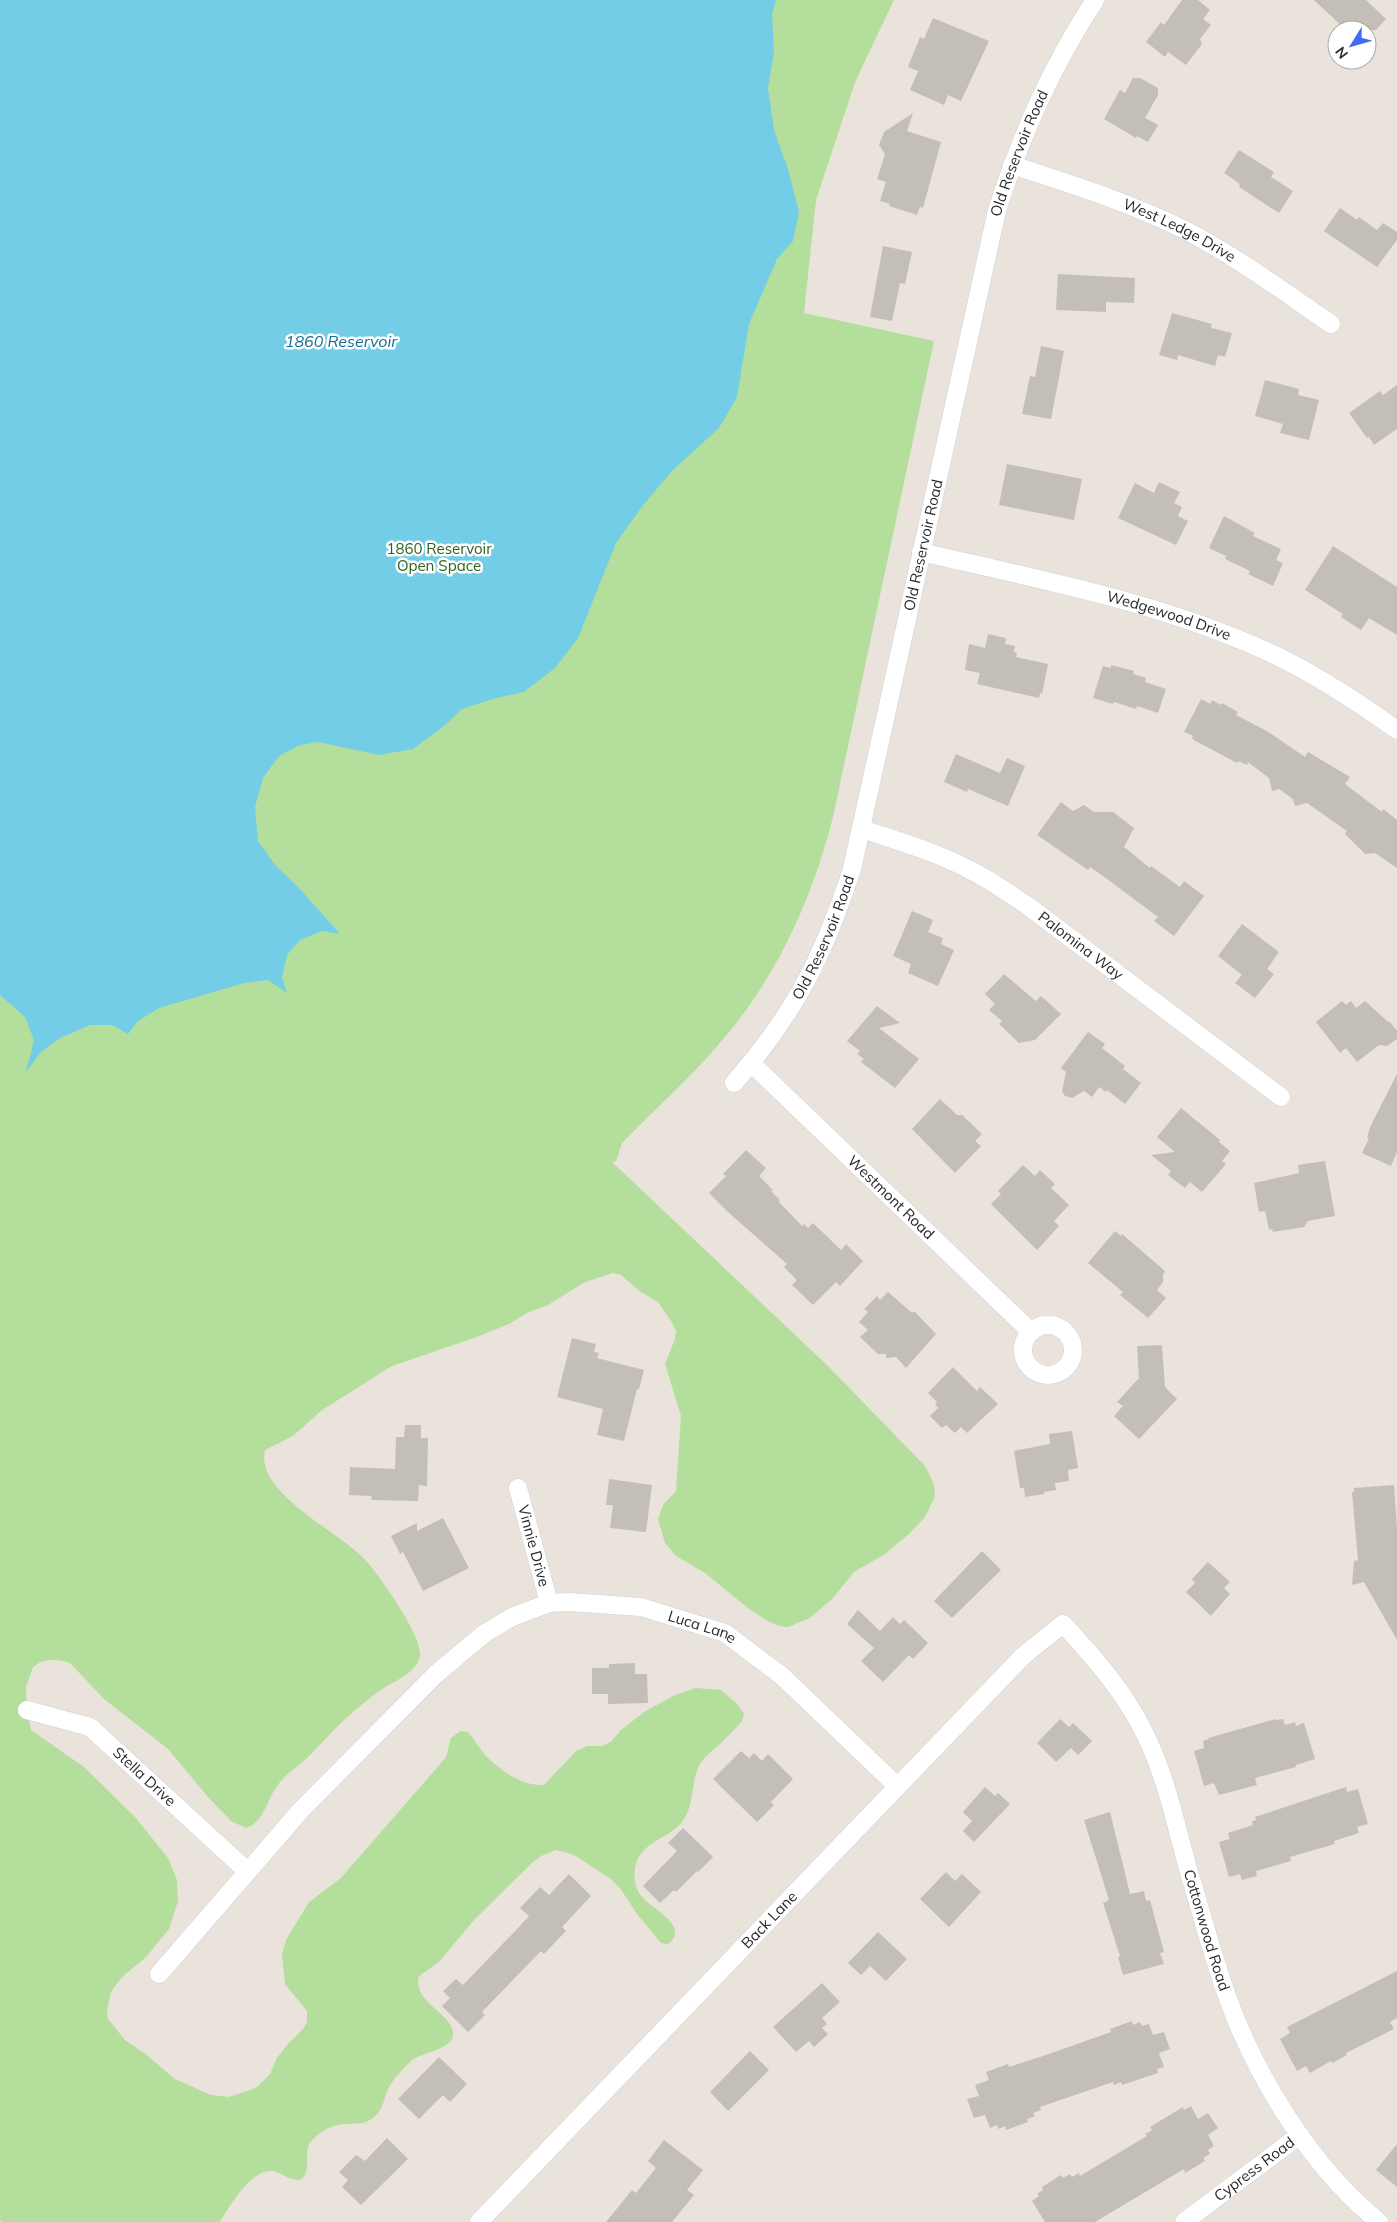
<svg xmlns="http://www.w3.org/2000/svg" width="1397" height="2222" viewBox="0 0 1397 2222" font-family="Mulish,sans-serif">
  <rect width="100%" height="100%" fill="#eae3dc"/>
  <path fill="#b4de9b" d="M0,0H894L855,82L816,200L804,313L934,341L833,817C813,895 781,968 730,1031C698,1071 658,1106 622,1143L616,1161L612,1162L828,1366L925,1466L934,1484L935,1496L925,1517L909,1534L885,1554L854,1572L832,1599L810,1618L788,1627L780,1626L769,1622L749,1609L705,1573L676,1556L665,1543L658,1519L663,1505L676,1491L681,1416L665,1364L675,1339L676,1331L671,1321L658,1302L641,1292L621,1275L613,1273L585,1282L548,1305L527,1313L509,1324L477,1337L392,1366L322,1410L293,1436L265,1450C254,1494 345,1534 368,1563C381,1578 408,1618 415,1636C417,1640 420,1650 420,1654C419,1673 392,1682 379,1691C367,1700 355,1710 344,1720C333,1730 323,1742 312,1753C301,1765 287,1772 277,1786C266,1801 265,1821 246,1828L231,1821L208,1797L168,1749L104,1699L70,1663C57,1659 44,1658 33,1667L26,1687L27,1713L31,1730L84,1767L135,1817L168,1858L177,1880L178,1901L169,1929L146,1957L121,1978L111,1992L107,2010L108,2019L125,2040L144,2053L175,2079L211,2095L228,2097L248,2091L258,2086L270,2074L277,2058L287,2045L303,2029L307,2022V2011L285,1984L282,1954L286,1940L309,1902L341,1878L441,1763L446,1757L451,1738L461,1731L468,1732C475,1740 480,1750 488,1758C502,1772 523,1786 544,1785L576,1751L587,1746H602L611,1742L620,1731L644,1712L675,1695L696,1688L721,1690L737,1704L744,1714L742,1721C736,1728 730,1734 724,1740C715,1750 704,1755 698,1768C691,1785 694,1807 682,1822C667,1840 639,1842 635,1868C633,1880 636,1892 645,1900C655,1910 690,1928 668,1944L661,1943L637,1914L620,1888L611,1879L574,1855L556,1850L541,1856L533,1862L474,1920L439,1962L419,1976C411,2003 456,2014 453,2036C451,2049 421,2053 412,2060C405,2067 394,2078 389,2087C383,2099 384,2113 368,2121C361,2125 354,2123 346,2124C333,2124 318,2132 310,2143C303,2153 312,2167 302,2179C292,2182 285,2175 276,2172C254,2164 229,2207 220,2222H2L0,2220Z"/>
  <path fill="#74cde7" d="M0,0H776L772,14L774,52L768,88L774,130L788,169L799,212L793,241L777,259L749,324L737,397L719,428L672,471L644,504L616,543L578,638L555,668L524,692L496,698L462,709L444,726L413,749L379,755L318,742L300,745L279,756L263,778L255,807L258,841L275,865L300,889L340,934L322,931L300,940L287,955L282,978L287,993L268,980L244,983L159,1008L138,1021L128,1034L112,1025H90L60,1038L41,1052L26,1072L34,1040L25,1017L0,995Z"/>
  <g fill="#c3beb7">
    <path d="M1182,0H1198L1210,10L1203,19L1211,25L1200,39L1202,44L1186,65L1168,52L1165,57L1146,42L1161,22L1164,25Z"/>
    <path d="M1314,0H1366L1386,19L1376,30H1346Z"/>
    <path d="M933,18L989,41L961,101L948,95L944,105L910,90L918,71L908,67L920,37L924,39Z"/>
    <path d="M1133,78H1140L1158,88V95L1145,118L1158,125L1148,142L1137,136L1136,138L1104,119L1120,90L1125,93Z"/>
    <path d="M913,113L907,131L941,142L923,208L920,207L917,215L889,206L890,204L880,201L886,182L877,179L885,154L879,145L884,132Z"/>
    <path d="M1239,150L1274,172L1271,177L1293,191L1279,213L1239,187L1240,184L1224,173Z"/>
    <path d="M1340,208L1357,220L1359,217L1377,230L1383,223L1397,232V240L1377,267L1324,231Z"/>
    <path d="M883,246L912,252L905,284L900,283L892,321L870,317Z"/>
    <path d="M1058,274L1135,278L1134,303L1106,302V312L1056,310Z"/>
    <path d="M1172,313L1212,324L1211,328L1232,333L1225,357L1218,355L1215,366L1178,355L1177,360L1159,355Z"/>
    <path d="M1041,346L1064,351L1051,419L1022,414L1030,376L1035,377Z"/>
    <path d="M1265,380L1299,389L1298,395L1319,400L1309,440L1280,433L1283,424L1255,416Z"/>
    <path d="M1397,385V429L1374,445L1369,437L1367,438L1349,413L1380,391L1383,395Z"/>
    <path d="M1007,464L1082,479L1074,520L999,505Z"/>
    <path d="M1159,482L1180,492L1174,503L1182,507L1178,516L1188,521L1176,545L1118,518L1135,483L1154,493Z"/>
    <path d="M1224,516L1255,533L1253,536L1281,549L1276,560L1283,563L1273,586L1248,574L1250,571L1225,559L1226,556L1209,548Z"/>
    <path d="M1333,546L1397,587V635L1369,618L1361,630L1341,617L1343,614L1305,590Z"/>
    <path d="M988,634L1006,638L1005,644L1015,646L1014,652L1017,653L1016,657L1048,664L1042,694L1040,693L1039,698L977,684L980,673L965,670L969,644L985,648Z"/>
    <path d="M1111,665L1134,671L1133,674L1146,678L1145,682L1166,689L1158,713L1137,706L1136,709L1114,702L1113,704L1093,698L1103,666L1111,668Z"/>
    <path d="M1201,699L1210,704L1212,700L1221,705L1222,703L1238,712L1236,715L1267,731L1305,757L1308,752L1350,777L1345,784L1382,812L1383,809L1397,820V868L1375,853L1365,854L1345,834L1347,831L1307,803L1295,806L1293,799L1279,789L1272,791L1269,778L1248,762L1247,765L1238,761L1237,763L1192,739L1193,736L1184,732Z"/>
    <path d="M956,754L1000,773L1007,758L1025,766L1008,806L968,789L967,792L944,782Z"/>
    <path d="M1061,802L1073,811L1084,805L1094,812H1113L1134,828L1124,847L1150,868L1151,866L1180,887L1184,881L1204,896L1174,936L1154,921L1158,917L1103,876L1090,867L1088,870L1037,835Z"/>
    <path d="M912,911L933,920L928,932L943,938L941,944L954,950L938,986L908,973L911,964L893,956Z"/>
    <path d="M1242,924L1279,952L1267,969L1274,974L1255,998L1235,983L1242,975L1218,956Z"/>
    <path d="M1004,974L1036,1001L1041,996L1061,1014L1035,1040L1019,1043L999,1024L1002,1021L989,1010L995,1004L985,994Z"/>
    <path d="M1342,1001L1346,1005L1351,1001L1356,1008L1365,1001L1387,1021L1390,1022L1397,1031V1039L1387,1046L1379,1045L1357,1062L1346,1048L1340,1053L1316,1022Z"/>
    <path d="M877,1006L900,1023L879,1028L919,1059L895,1088L861,1062L864,1059L857,1054L860,1051L847,1041Z"/>
    <path d="M1088,1032L1105,1044L1102,1048L1125,1066L1123,1069L1141,1083L1125,1104L1107,1090L1106,1092L1099,1087L1092,1097L1084,1091L1072,1098L1065,1096L1062,1091L1066,1072L1061,1068Z"/>
    <path d="M1397,1074V1152L1391,1166L1362,1153L1369,1138L1367,1137L1371,1125Z"/>
    <path d="M940,1099L957,1115H962L982,1134L975,1141L981,1146L955,1173L912,1129Z"/>
    <path d="M1181,1108L1220,1140L1219,1142L1230,1151L1222,1161L1226,1164L1202,1192L1190,1182L1185,1188L1168,1175L1171,1171L1151,1155L1175,1152L1157,1137Z"/>
    <path d="M746,1150L766,1168L759,1176L773,1190L771,1191L780,1200L778,1201L802,1226L804,1224L808,1228L813,1223L841,1250L846,1244L863,1261L840,1286L836,1282L813,1305L792,1285L797,1280L784,1267L787,1264L729,1213L709,1193L726,1176L723,1174Z"/>
    <path d="M1325,1161L1335,1216L1308,1221L1304,1227L1273,1232L1272,1229L1269,1230L1265,1211L1259,1212L1254,1183L1299,1173L1298,1165Z"/>
    <path d="M1023,1165L1035,1176L1040,1170L1055,1184L1051,1188L1069,1205L1054,1221L1059,1226L1037,1250L991,1204L1001,1194L998,1191Z"/>
    <path d="M1115,1231L1121,1236L1122,1234L1165,1271L1163,1275V1282L1157,1290L1166,1298L1148,1318L1120,1295L1123,1292L1088,1263Z"/>
    <path d="M888,1292L912,1313L914,1311L936,1334L906,1368L896,1357L886,1358V1354H878L860,1337L868,1330L859,1322L868,1312L864,1309L877,1296L880,1300Z"/>
    <path d="M572,1338L596,1344L594,1352L599,1353L597,1358L644,1370L639,1389H637L624,1441L597,1435L603,1409L557,1397Z"/>
    <path d="M1162,1345L1165,1387L1177,1399L1139,1439L1114,1416L1123,1406L1117,1402L1139,1378L1137,1346Z"/>
    <path d="M953,1367L977,1391L980,1387L998,1404L967,1433L961,1427L955,1433L946,1425L942,1428L930,1416L938,1408L935,1404L937,1402L928,1393Z"/>
    <path d="M405,1425H421V1438H428L427,1486L419,1485L418,1501L371,1500L372,1496L349,1495L350,1467L395,1469L396,1437H404Z"/>
    <path d="M1072,1431L1078,1468L1068,1470L1069,1481L1055,1483L1056,1490L1044,1492V1494L1025,1497L1024,1488H1020L1014,1451L1050,1444L1049,1434Z"/>
    <path d="M609,1479L652,1485L646,1532L610,1528L613,1505H606Z"/>
    <path d="M1394,1485L1397,1528V1640L1364,1582L1352,1585L1354,1561L1358,1560L1352,1492H1354V1488Z"/>
    <path d="M443,1518L469,1568L423,1591L403,1552L400,1554L391,1536L417,1523V1531Z"/>
    <path d="M982,1551L1001,1570L952,1618L934,1601Z"/>
    <path d="M1208,1562L1230,1582L1224,1588L1230,1594L1211,1616L1186,1592L1195,1583L1192,1579Z"/>
    <path d="M858,1610L880,1631L893,1617L900,1624L904,1620L928,1643L913,1659L909,1655L883,1682L861,1661L874,1648L847,1624Z"/>
    <path d="M635,1663V1674H647L648,1703L608,1704V1694H592V1668H609V1664Z"/>
    <path d="M1060,1719L1069,1727L1073,1723L1092,1741L1078,1755L1071,1748L1056,1762L1037,1743Z"/>
    <path d="M1276,1719V1720L1283,1719L1285,1725L1295,1722L1296,1726L1304,1723L1315,1759L1296,1765V1767L1255,1778L1257,1785L1219,1795L1214,1783L1204,1786L1194,1751L1204,1748L1203,1741L1209,1739L1208,1738Z"/>
    <path d="M741,1751L749,1758L754,1753L762,1761L768,1754L793,1779L771,1802L774,1805L757,1822L713,1779Z"/>
    <path d="M985,1787L995,1796L998,1793L1010,1804L974,1842L963,1831L972,1821L963,1812Z"/>
    <path d="M1346,1787L1347,1792L1358,1789L1368,1824L1357,1827L1359,1833L1334,1841L1335,1844L1290,1857L1291,1861L1256,1871L1257,1876L1242,1880L1240,1874L1229,1877L1219,1842L1230,1839L1228,1833L1253,1825L1252,1821L1256,1820L1255,1817Z"/>
    <path d="M1110,1812L1130,1894L1144,1891L1146,1901L1150,1900L1164,1952L1160,1953L1164,1964L1123,1975L1118,1957L1120,1956L1103,1903L1109,1900L1084,1820Z"/>
    <path d="M683,1828L713,1857L698,1872L697,1871L676,1892L674,1890L660,1903L643,1886L677,1851L668,1843Z"/>
    <path d="M946,1872L955,1881L962,1874L981,1892L949,1927L920,1899Z"/>
    <path d="M569,1874L591,1896L562,1927L566,1931L544,1954L541,1951L482,2012L485,2015L468,2032L442,2006L450,1998L443,1991L456,1979L463,1985L519,1927L529,1916L520,1908L540,1887L549,1895Z"/>
    <path d="M878,1932L907,1959L886,1981L870,1966L861,1975L848,1963Z"/>
    <path d="M1397,1971V2018L1390,2022L1394,2029L1346,2053L1347,2055L1332,2063L1331,2061L1310,2073L1306,2066L1297,2071L1280,2039L1290,2033L1287,2027Z"/>
    <path d="M822,1983L840,2002L822,2018L827,2024L822,2028L828,2034L814,2047L809,2041L796,2052L773,2027Z"/>
    <path d="M1132,2021L1133,2025L1140,2022L1142,2026L1149,2024L1153,2035L1164,2032L1170,2049L1159,2053L1164,2067L1157,2069L1158,2073L1122,2085L1121,2082L1114,2085L1113,2082L1040,2107L1041,2110L1033,2113L1035,2116L1027,2119L1028,2122L1006,2130L1005,2126L998,2129L997,2125L990,2128L985,2115L974,2118L967,2099L979,2096L975,2085L989,2080L986,2072L1008,2064L1009,2067L1049,2054L1111,2032L1110,2029Z"/>
    <path d="M750,2051L769,2070L728,2111L710,2092Z"/>
    <path d="M439,2057L467,2084L450,2102L443,2095L419,2119L398,2099Z"/>
    <path d="M1191,2106L1198,2119L1208,2113L1218,2128L1208,2135L1214,2146L1208,2150L1210,2154L1203,2158L1205,2161L1185,2173L1184,2169L1095,2222H1045L1032,2201L1039,2196L1037,2194L1043,2190L1042,2187L1061,2175L1063,2178L1070,2174L1072,2177L1079,2173L1080,2176L1147,2136L1145,2134L1152,2130L1150,2127L1183,2107L1184,2110Z"/>
    <path d="M387,2138L408,2159L361,2205L342,2187L348,2180L339,2172L356,2155L365,2161Z"/>
    <path d="M664,2140L703,2170L687,2190L694,2195L672,2222H606L632,2190L636,2193L656,2168L648,2161Z"/>
    <path d="M1397,2144V2187L1376,2170Z"/>
  </g>
  <g fill="none" stroke-linecap="round" stroke-linejoin="round">
    <g stroke="#ced2dd" stroke-width="19">
      <g id="street">
        <path id="s1" d="M1012,165C1071,184 1131,203 1187,231C1237,257 1284,292 1331,324"/>
        <path id="s2" d="M921,552C1037,579 1155,601 1264,650C1311,671 1355,700 1397,730"/>
        <path id="s3" d="M862,829C897,841 933,851 966,868C988,878 1008,893 1028,906L1281,1097"/>
        <path id="s4" d="M751,1063L1031,1332"/>
        <path id="s5" d="M734,1083C769,1043 801,997 822,948C834,922 843,896 852,869L997,210C1022,134 1051,67 1095,0"/>
        <circle cx="1048" cy="1350" r="25"/>
        <path id="s6" d="M518,1488L549,1603"/>
        <path id="s7" d="M27,1710L90,1727L247,1871"/>
        <path id="s8" d="M159,1974L301,1810L436,1674L485,1633L512,1617L549,1603L569,1602L641,1607L725,1633L782,1676L897,1786"/>
        <path id="s9" d="M479,2222L1024,1655L1063,1624C1095,1658 1126,1694 1146,1736C1166,1777 1176,1825 1188,1869C1201,1911 1212,1954 1227,1996C1256,2077 1311,2167 1379,2222"/>
        <path id="s10" d="M1184,2222L1300,2135"/>
      </g>
    </g>
    <use href="#street" stroke="#fff" stroke-width="18"/>
  </g>
  <g text-anchor="middle" stroke-width="5" stroke-linejoin="round" paint-order="stroke">
    <g font-size="15" fill="#292929" stroke="#fff">
      <text dy="5" stroke="none"><textPath href="#s5" startOffset="982">Old Reservoir Road</textPath></text>
      <text dy="5" stroke="none"><textPath href="#s1" startOffset="180">West Ledge Drive</textPath></text>
      <text dy="5" stroke="none"><textPath href="#s5" startOffset="578">Old Reservoir Road</textPath></text>
      <text dy="5" stroke="none"><textPath href="#s2" startOffset="256">Wedgewood Drive</textPath></text>
      <text dy="5" stroke="none"><textPath href="#s5" startOffset="172">Old Reservoir Road</textPath></text>
      <text dy="5" stroke="none"><textPath href="#s3" startOffset="250">Palomina Way</textPath></text>
      <text dy="5" stroke="none"><textPath href="#s4" startOffset="194">Westmont Road</textPath></text>
      <text dy="5" stroke="none"><textPath href="#s6" startOffset="60">Vinnie Drive</textPath></text>
      <text dy="5" stroke="none"><textPath href="#s8" startOffset="700">Luca Lane</textPath></text>
      <text dy="5" stroke="none"><textPath href="#s7" startOffset="139">Stella Drive</textPath></text>
      <text dy="5" stroke="none"><textPath href="#s9" startOffset="419">Back Lane</textPath></text>
      <text dy="5" stroke="none"><textPath href="#s9" startOffset="1180">Cottonwood Road</textPath></text>
      <text dy="5" stroke="none"><textPath href="#s10" startOffset="88">Cypress Road</textPath></text>
    </g>
    <g font-size="15" fill="#2f611e" stroke="#fff">
      <text x="439" y="554">1860 Reservoir<tspan x="439" dy="17">Open Space</tspan></text>
    </g>
    <g font-size="16" font-style="italic" fill="#156b91" stroke="#fff">
      <text x="341" y="347">1860 Reservoir</text>
    </g>
  </g>
  <g transform="translate(1352 45) rotate(233)"><circle r="24" fill="#ffffff" stroke="#a9a9a9"/>
  <path d="M0-4L9 19L0 12L-9 19Z" fill="#446bef"/>
  <text y="-8" font-size="14" font-weight="bold" text-anchor="middle" fill="#292929">N</text>
  </g>
</svg>
